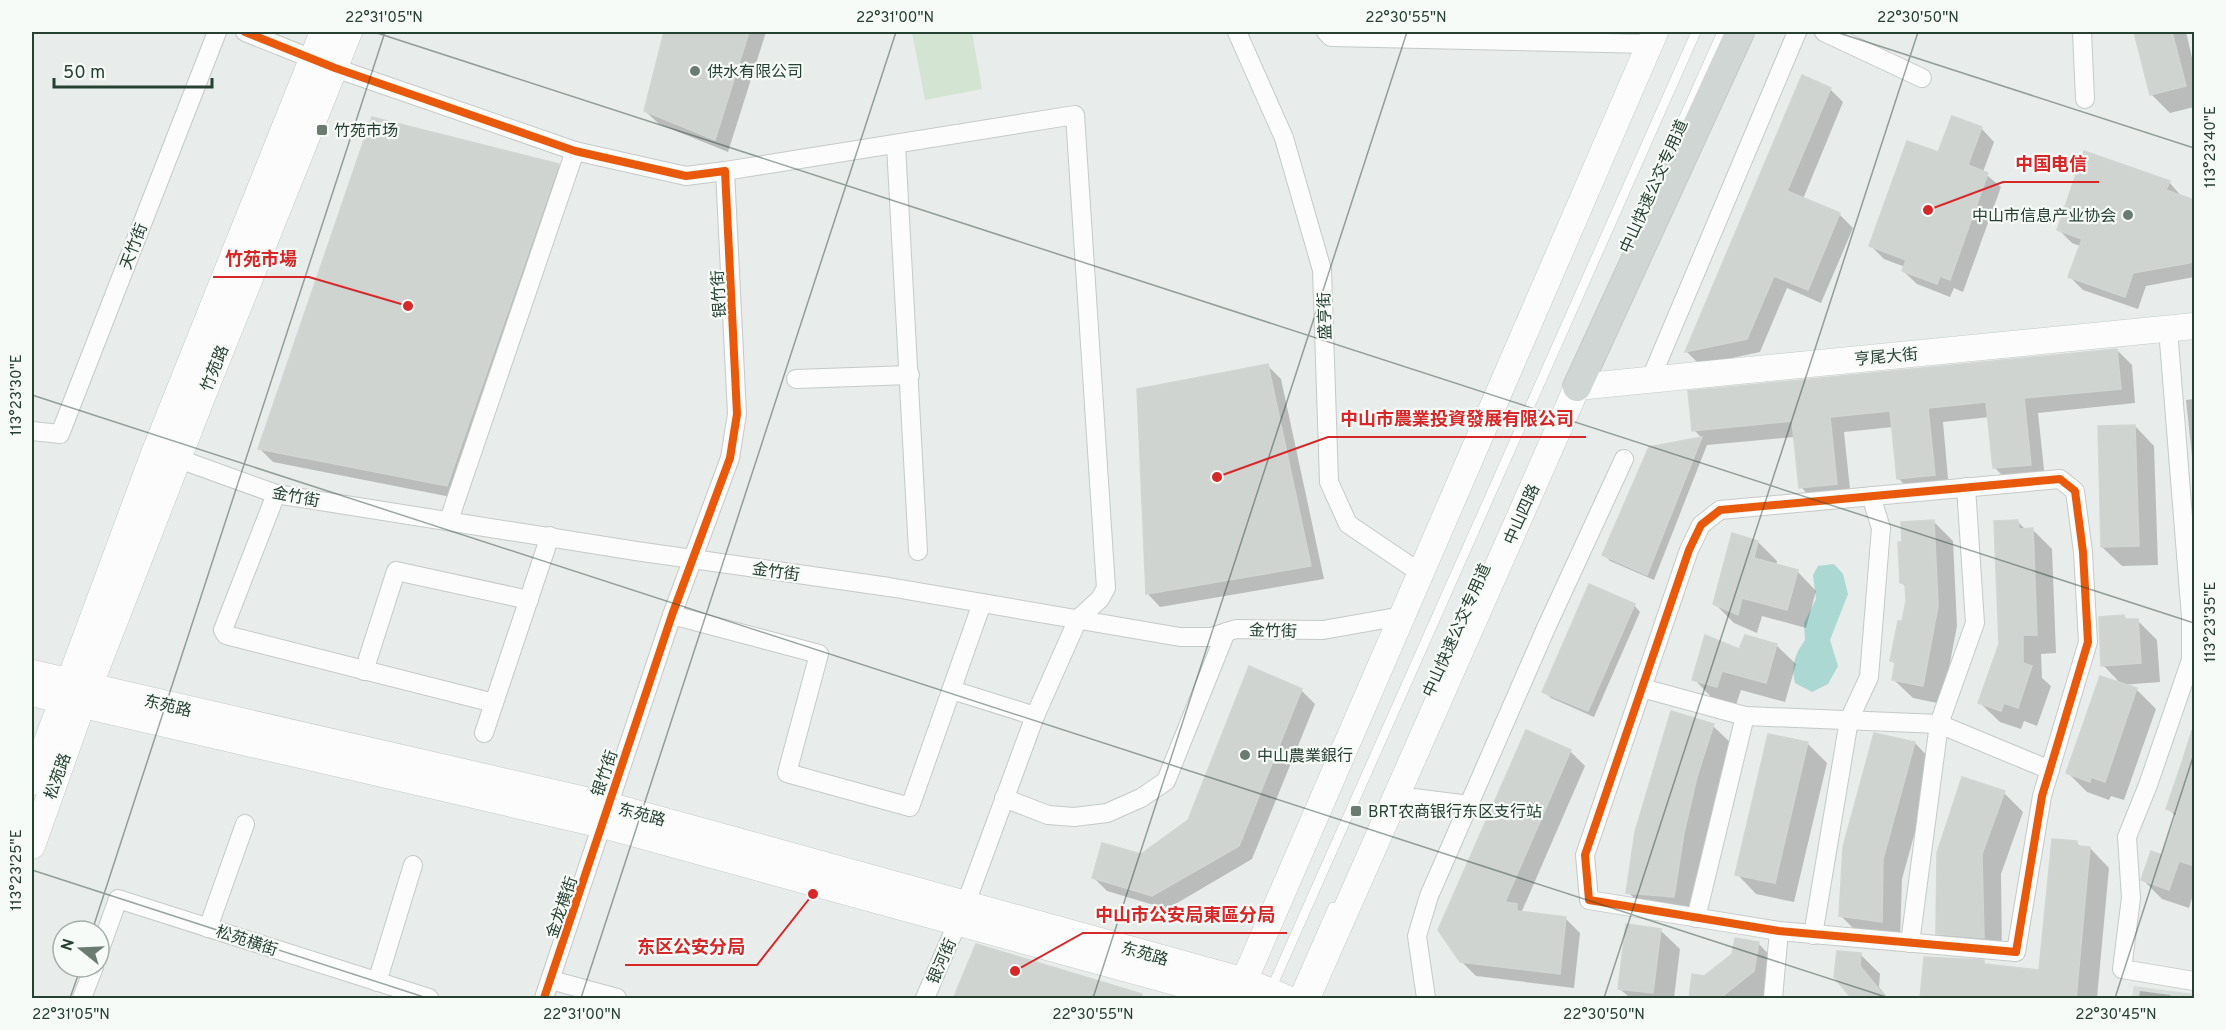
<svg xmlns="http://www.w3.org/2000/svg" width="2226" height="1030" viewBox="0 0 2226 1030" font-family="Overpass,'Noto Sans SC',sans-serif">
  <rect width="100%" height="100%" fill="#e8ecea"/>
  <path fill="#d7ddd9" d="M2134,986L2194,994V998H2132Z"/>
  <path fill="#d3e4d3" d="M912,32H972L982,89L925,100Z"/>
  <path fill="#acd8d3" d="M1834,564L1843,574L1848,594L1830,640L1838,666L1828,684L1812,692L1795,683C1791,665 1795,654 1805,640L1804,623L1816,599L1813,575L1818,566Z"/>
  <g fill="#0003">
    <path d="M666,32H766L728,152L659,124L645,111Z"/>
    <path d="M2135,32H2186L2194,66V107L2170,113L2151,94Z"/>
    <path d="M1830,89L1843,102L1803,199L1839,214L1853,228L1821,303L1787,288L1760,352L1700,365L1687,352Z"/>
    <path d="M1981,128L1994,142L1983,172L2001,187L1963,292L1954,288L1950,297L1917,284L1903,271L1905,267L1884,259L1871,246L1939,154Z"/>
    <path d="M558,165L571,178L461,499L273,462L259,448Z"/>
    <path d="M2169,182L2182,197L2194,202V277L2146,286L2138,309L2083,290L2070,277L2080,246L2072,243L2059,230Z"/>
    <path d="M2117,350L2132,365L2135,403L2038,413L2045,479L2010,483L1995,468L1990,417L1943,422L1949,490L1914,494L1899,479L1893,427L1844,432L1851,499L1815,502L1801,487L1795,437L1707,445L1654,580L1610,561L1604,554L1650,449L1702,438L1694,430Z"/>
    <path d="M1268,366L1281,379L1324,579L1160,607L1147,593Z"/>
    <path d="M2194,399V475L2186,400Z"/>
    <path d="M2135,426L2154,446L2158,565L2122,566L2102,547Z"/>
    <path d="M1933,521L1953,541L1957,626L1942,704L1913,698L1893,679L1896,665L1892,661L1908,601L1907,588L1902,583Z"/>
    <path d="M2017,521L2026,530L2032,529L2052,549L2056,653L2041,654L2042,678L2051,686L2037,726L2024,721L2021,729L2000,722L1980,703L2000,644Z"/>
    <path d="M1758,542L1777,561L1776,566L1797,571L1816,591L1806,628L1762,616L1757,633L1734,623L1715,604Z"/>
    <path d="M1634,605L1640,612L1594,717L1551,698L1544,691Z"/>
    <path d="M2124,616L2128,621L2137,620L2157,640L2160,682L2122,685L2103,665Z"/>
    <path d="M1776,645L1796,664L1785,702L1741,690L1736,705L1713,699L1694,679L1739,651Z"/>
    <path d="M2101,678L2137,690L2156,709L2124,800L2111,796L2109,800L2087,792L2068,773Z"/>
    <path d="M1301,690L1315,704L1252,859L1167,909L1107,891L1094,878L1141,855L1189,821Z"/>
    <path d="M2194,723V891L2189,908L2162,899L2143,880L2163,857L2177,817L2167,808Z"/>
    <path d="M1713,726L1733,745L1716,796L1702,853L1693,915L1647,911L1628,892Z"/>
    <path d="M1807,743L1827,763L1794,902L1756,894L1737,874Z"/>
    <path d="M1915,743L1934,763L1902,879L1900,940L1860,935L1841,916Z"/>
    <path d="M1570,751L1585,766L1522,911L1525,914L1566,919L1580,933L1574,988L1476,976L1461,961Z"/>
    <path d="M2004,793L2023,812L2001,874L2002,956L1957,952L1938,933Z"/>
    <path d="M2076,842L2082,848H2090L2109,868L2097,998H1921L1983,962L1988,966L2041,972Z"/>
    <path d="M1660,930L1680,949L1674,998H1630L1620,989Z"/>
    <path d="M1758,943L1777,963L1773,991L1762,998H1691L1705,978Z"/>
    <path d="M1861,955L1880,974L1879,987L1886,996L1904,998H1854Z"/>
    <path d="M2140,991L2170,995L2173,998H2139Z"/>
  </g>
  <g fill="#cfd4d1" stroke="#d1d5d3" stroke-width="1.5">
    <path d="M664,32H749L715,140L644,111Z"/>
    <path d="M2134,32H2172L2186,86L2150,95Z"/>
    <path d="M1802,75L1831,88L1787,191L1840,213L1808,290L1774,276L1747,339L1685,352Z"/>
    <path d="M1952,116L1982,127L1968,165L1988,173L1950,280L1940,276L1937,284L1902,271L1906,260L1869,246L1907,141L1938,152Z"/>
    <path d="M372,117L559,164L447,486L258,449Z"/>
    <path d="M2084,151L2170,181L2166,190L2194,200V262L2133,273L2125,297L2068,277L2082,239L2057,230Z"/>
    <path d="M2117,349L2121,389L2024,398L2031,465L1993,468L1986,402L1928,408L1935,475L1897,479L1890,411L1830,417L1837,484L1799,488L1792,421L1692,431L1688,391Z"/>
    <path d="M1268,364L1311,566L1146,594L1137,389Z"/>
    <path d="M2135,425L2139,546L2101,547L2098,426Z"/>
    <path d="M1702,437L1647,575L1602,555L1649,447Z"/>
    <path d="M1934,520L1938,606L1923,686L1892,680L1895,662L1890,661L1898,621H1902L1906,601L1905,583H1900L1898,542H1902L1901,522Z"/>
    <path d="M2018,520L2019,529L2033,528L2037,635H2023V663L2032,666L2018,708L2004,703L2001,711L1978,703L1999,644L1994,521Z"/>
    <path d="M1732,533L1758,541L1754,558L1798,570L1787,610L1742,598L1738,615L1713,604Z"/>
    <path d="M1589,584L1635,604L1588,711L1542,692Z"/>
    <path d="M2124,615V619H2138L2141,663L2101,666L2099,617Z"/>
    <path d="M1705,635L1739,649L1745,635L1777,644L1766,683L1722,671L1717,687L1692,680Z"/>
    <path d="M1249,666L1302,689L1239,846L1152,896L1092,878L1102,843L1141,854L1188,820Z"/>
    <path d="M2100,676L2137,688L2105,782L2091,777L2090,782L2066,773Z"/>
    <path d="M1671,711L1714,724L1697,777L1684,833L1674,897L1626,893L1635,832Z"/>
    <path d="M1526,730L1571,750L1505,902L1517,904V911L1566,917L1560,974L1460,962L1438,930Z"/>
    <path d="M1874,733L1915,742L1883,859L1882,922L1839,916L1843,847Z"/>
    <path d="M2192,733L2194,734V866L2179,861L2169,890L2141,880L2151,851L2162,855L2177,813L2166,809Z"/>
    <path d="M1768,734L1808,742L1775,883L1735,875Z"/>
    <path d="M1962,777L2005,791L1982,854L1984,938L1936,934L1937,853Z"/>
    <path d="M2052,839L2077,841V846L2090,847L2076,999H1920L1924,957L1984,960V964L2039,970Z"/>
    <path d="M1626,924L1661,929L1653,993L1618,989Z"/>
    <path d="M1735,938L1759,942L1754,971L1719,999H1689L1692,974L1704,976L1732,954Z"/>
    <path d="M976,944L1142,994V999H953Z"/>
    <path d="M1837,951L1861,953L1860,966L1887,999H1852L1834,977Z"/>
  </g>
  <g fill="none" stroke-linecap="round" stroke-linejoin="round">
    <g stroke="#c5c9c7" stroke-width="10">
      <g id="lane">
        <path d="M1633,231L1722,32"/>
        <path d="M1271,989L1696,32"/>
        <path d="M1293,998L1333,907"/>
      </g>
    </g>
    <g stroke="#c5c9c7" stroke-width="20">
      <g id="street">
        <path d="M245,32L335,68L575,151L686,176L725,171L737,414L730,458L672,615L544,998"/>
        <path d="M1237,32L1284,138L1322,270L1329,482L1348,524L1422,574"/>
        <path d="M1326,32L1331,37L1650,44"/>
        <path d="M1824,32L1922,78"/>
        <path d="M2082,32L2085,99"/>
        <path d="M896,145L918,551"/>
        <path d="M725,171L1075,115L1106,588L1100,599L1078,619L1035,716L966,903L925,998"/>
        <path d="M2168,329L2191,617V660L2148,785L2127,837L2131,898L2122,969L2194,981"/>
        <path d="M1651,378L1797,32"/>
        <path d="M796,379L910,375"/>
        <path d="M32,431L60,434L217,32"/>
        <path d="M168,455L276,494L636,551L889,587L1180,637H1211L1236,629L1323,630L1402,616"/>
        <path d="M2060,479L2075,491L2083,552L2088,642L2042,796L2016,952L1779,931L1589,900L1585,855L1689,550L1701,525L1720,510Z"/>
        <path d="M276,494L223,630L226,635L494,703L484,733"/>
        <path d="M449,520L575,151"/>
        <path d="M672,615L819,654L787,773L910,807L982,603"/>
        <path d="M364,671L396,571L529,600"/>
        <path d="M1642,688L1745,716L1939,724L2050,770"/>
        <path d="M952,690L1035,716"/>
        <path d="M494,703L550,536"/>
        <path d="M1398,796L1469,805"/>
        <path d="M1004,798L1048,815L1074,817L1107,813L1141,798L1166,781L1226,632"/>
        <path d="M1696,918L1745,716"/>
        <path d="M208,928L245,824"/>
        <path d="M1813,935L1849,720L1869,677L1881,528L1871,496"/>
        <path d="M1910,943L1939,724L1975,623L1966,487"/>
        <path d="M99,952L118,899L429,998"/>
        <path d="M551,980L617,998"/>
        <path d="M377,982L413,865"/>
        <path d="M82,998L94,967"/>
        <path d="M1426,998L1417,936L1429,896L1546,628L1624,459"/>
        <path d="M1773,998L1779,931"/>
      </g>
    </g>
    <g stroke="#c4c9c7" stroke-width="27">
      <g id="secondary">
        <path d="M32,673L607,805L1245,981L1286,998"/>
        <path d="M32,693L603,825L1233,998"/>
        <path d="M32,782L155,451L323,32"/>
        <path d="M32,846L82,705L206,387L349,32"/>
        <path d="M1238,995L1655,32"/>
        <path d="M1307,998L1577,387L2194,326"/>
      </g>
    </g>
    <g stroke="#c3cac7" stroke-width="30">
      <path id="primary" d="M1577,387L1740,32"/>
    </g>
    <use href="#lane" stroke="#fcfcfc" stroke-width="9"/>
    <use href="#street" stroke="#fcfcfc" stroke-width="18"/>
    <use href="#secondary" stroke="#fcfcfc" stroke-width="26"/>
    <use href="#primary" stroke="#d0d6d3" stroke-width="28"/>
    <g stroke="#f7fbf8" stroke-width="11">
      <g id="cycleway">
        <path d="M245,32L335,68L575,151L686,176L725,171L737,414L730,458L672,615L544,998"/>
        <path d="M2060,479L2075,491L2083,552L2088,642L2042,796L2016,952L1779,931L1589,900L1585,855L1689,550L1701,525L1720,510Z"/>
      </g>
    </g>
    <use href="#cycleway" stroke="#e8590c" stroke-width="8"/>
  </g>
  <path fill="none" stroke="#264032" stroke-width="1.5" stroke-opacity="0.45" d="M374,32L2194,623M1836,32L2194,148M32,395L1889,998M32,870L427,998M92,931L385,32M70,998L81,967M581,998L896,32M1093,998L1407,32M1604,998L1918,32M2115,998L2194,754"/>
  <g fill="#6a7c72" stroke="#f7fbf8" stroke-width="2">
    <circle cx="695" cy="71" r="6"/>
    <rect x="316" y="124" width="12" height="12" rx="3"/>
    <circle cx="2128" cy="215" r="6"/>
    <circle cx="1245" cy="755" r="6"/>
    <rect x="1350" y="805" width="12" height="12" rx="3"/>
  </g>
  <g text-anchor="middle" stroke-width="4.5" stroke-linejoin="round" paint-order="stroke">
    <g font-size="16" fill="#264032" stroke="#f7fbf8" text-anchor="start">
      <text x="707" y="77">供水有限公司</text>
      <text x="334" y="136">竹苑市场</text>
      <text x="2116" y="221" text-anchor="end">中山市信息产业协会</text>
      <text x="1257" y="761">中山農業銀行</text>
      <text x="1368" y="817">BRT农商银行东区支行站</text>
    </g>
    <g font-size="16" fill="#264032" stroke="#f7fbf8">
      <text transform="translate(1653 186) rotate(-66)" y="6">中山快速公交专用道</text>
      <text transform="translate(133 246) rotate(-69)" y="6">天竹街</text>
      <text transform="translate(718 294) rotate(-93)" y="6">银竹街</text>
      <text transform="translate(1324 316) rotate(-92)" y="6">盛亨街</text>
      <text transform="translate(1886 356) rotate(-5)" y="6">亨尾大街</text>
      <text transform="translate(214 368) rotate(-68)" y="6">竹苑路</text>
      <text transform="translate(296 496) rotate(11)" y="6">金竹街</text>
      <text transform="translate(1521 514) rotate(-66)" y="6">中山四路</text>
      <text transform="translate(776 571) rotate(8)" y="6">金竹街</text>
      <text transform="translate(1273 630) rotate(2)" y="6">金竹街</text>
      <text transform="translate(1456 630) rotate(-66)" y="6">中山快速公交专用道</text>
      <text transform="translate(168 705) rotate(13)" y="6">东苑路</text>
      <text transform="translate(604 773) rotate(-71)" y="6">银竹街</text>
      <text transform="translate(57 776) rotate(-70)" y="6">松苑路</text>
      <text transform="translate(642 814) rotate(15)" y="6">东苑路</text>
      <text transform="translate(561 907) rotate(-71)" y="6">金龙横街</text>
      <text transform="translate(247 940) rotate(18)" y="6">松苑横街</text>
      <text transform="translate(1145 953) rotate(16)" y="6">东苑路</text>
      <text transform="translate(941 961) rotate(-66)" y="6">银河街</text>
    </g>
  </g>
  <path fill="none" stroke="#d62828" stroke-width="2" d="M1928 210L2003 182H2099M408 306L309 277H213M1217 477L1328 437H1586M1015 971L1083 933H1287M813 894L757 965H625"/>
  <g fill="#d62828" stroke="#f7fbf8" stroke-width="2">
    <circle cx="1928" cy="210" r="6"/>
    <circle cx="408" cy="306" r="6"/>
    <circle cx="1217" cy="477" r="6"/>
    <circle cx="1015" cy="971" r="6"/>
    <circle cx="813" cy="894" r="6"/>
  </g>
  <g font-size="18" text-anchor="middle" font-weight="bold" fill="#d62828" stroke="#f7fbf8" stroke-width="4.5" stroke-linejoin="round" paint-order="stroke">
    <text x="2051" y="170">中国电信</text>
    <text x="261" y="265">竹苑市場</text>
    <text x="1457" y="425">中山市農業投資發展有限公司</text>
    <text x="1185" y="921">中山市公安局東區分局</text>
    <text x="691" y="953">东区公安分局</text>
  </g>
  <rect width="2226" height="1030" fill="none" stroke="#f7fbf8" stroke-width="66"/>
  <g transform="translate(81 949) rotate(288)"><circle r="28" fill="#f7fbf8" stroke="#a3b0a9" stroke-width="1.5"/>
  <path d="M0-4.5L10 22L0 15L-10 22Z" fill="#6a7c72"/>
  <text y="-9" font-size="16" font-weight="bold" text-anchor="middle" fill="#264032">N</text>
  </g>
  <path d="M54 78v9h158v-9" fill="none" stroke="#264032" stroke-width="3"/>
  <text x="63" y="78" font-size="18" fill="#264032" stroke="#f7fbf8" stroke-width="4.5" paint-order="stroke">50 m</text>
  <rect x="33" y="33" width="2160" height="964" fill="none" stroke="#264032" stroke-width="2"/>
  <g font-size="15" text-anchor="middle" fill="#264032">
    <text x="384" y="22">22°31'05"N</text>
    <text x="895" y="22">22°31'00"N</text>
    <text x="1406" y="22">22°30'55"N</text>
    <text x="1918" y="22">22°30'50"N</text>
    <text transform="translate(2210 147) rotate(-90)" y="5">113°23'40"E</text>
    <text transform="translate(16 395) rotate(-90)" y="5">113°23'30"E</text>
    <text transform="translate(2210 622) rotate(-90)" y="5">113°23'35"E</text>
    <text transform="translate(16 870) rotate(-90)" y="5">113°23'25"E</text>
    <text x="71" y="1019">22°31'05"N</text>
    <text x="582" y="1019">22°31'00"N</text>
    <text x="1093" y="1019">22°30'55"N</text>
    <text x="1604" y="1019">22°30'50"N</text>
    <text x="2116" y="1019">22°30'45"N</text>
  </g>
</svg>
